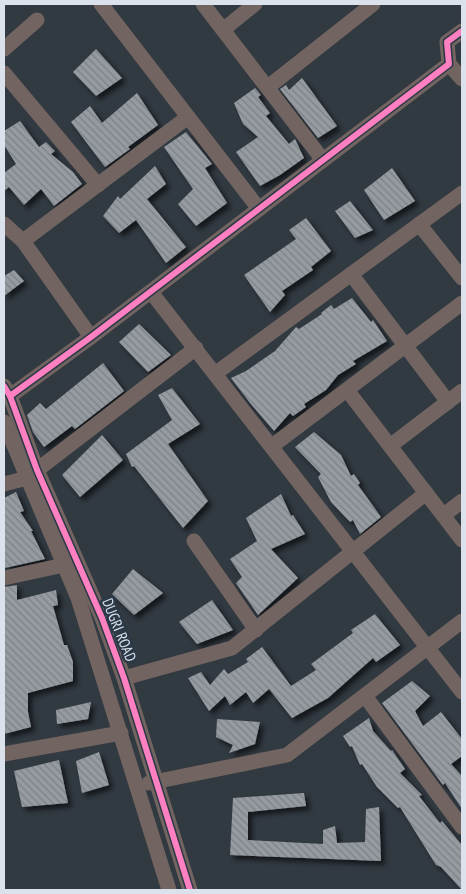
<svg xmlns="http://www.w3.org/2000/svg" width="466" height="894" viewBox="0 0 466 894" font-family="'PT Sans Narrow',sans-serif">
  <defs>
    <pattern id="building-back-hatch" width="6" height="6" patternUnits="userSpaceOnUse" patternTransform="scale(1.25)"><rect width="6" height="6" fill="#959ba1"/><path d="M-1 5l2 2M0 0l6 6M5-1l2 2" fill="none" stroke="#7c8186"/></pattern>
    <filter id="shadow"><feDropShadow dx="4" dy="4" stdDeviation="2.5" flood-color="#0009"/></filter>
  </defs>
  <rect width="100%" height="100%" fill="#313941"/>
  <g fill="url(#building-back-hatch)" filter="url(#shadow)">
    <path d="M96,49L122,78L96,96L73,72Z"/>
    <path d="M302,78L337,126L318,138L280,89L286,85L289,90Z"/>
    <path d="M255,88L261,95L258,97L270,113L266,116L289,144L295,139L304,158L280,175L260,186L236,152L258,137L243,124L234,103Z"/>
    <path d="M137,93L158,125L128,147L130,149L105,167L71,122L90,106L102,123Z"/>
    <path d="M20,121L39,147L46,142L55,151L51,154L73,172L82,184L54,206L41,189L24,205L9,187L4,191V173L16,164L4,145V131Z"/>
    <path d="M186,132L212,164L205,168L227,203L196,226L178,204L193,189L164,147Z"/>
    <path d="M155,166L166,184L147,199L186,247L166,263L136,220L119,233L103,216L118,196L120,199Z"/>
    <path d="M392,168L415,201L384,220L364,190Z"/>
    <path d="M350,201L373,230L355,238L335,211Z"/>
    <path d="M306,218L331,251L311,267L313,270L282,291L285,295L270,312L244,275L296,239L289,230Z"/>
    <path d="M14,270L24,281L4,296V276Z"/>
    <path d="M352,298L371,322L373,320L387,341L353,361L356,364L338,375L326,390L304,404L306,407L293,416L290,413L274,431L250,403L231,378L246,371L275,351L296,327L299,329L322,314L321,313L331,305L334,309Z"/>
    <path d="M139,324L171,355L148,372L119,342Z"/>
    <path d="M103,363L124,391L75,429L72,426L44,447L33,432L27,415L40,403L46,409Z"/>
    <path d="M172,388L200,424L168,444L208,501L183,528L134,466L132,467L126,454L172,420L158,395Z"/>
    <path d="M314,432L341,455L351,476L354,474L360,483L358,485L381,517L360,534L353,520L350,522L331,502L318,477L321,474L295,447Z"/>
    <path d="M102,435L123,460L80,497L62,475Z"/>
    <path d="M16,492L24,511L20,512L33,531H31L45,559L5,568L4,498Z"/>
    <path d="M281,494L291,516L293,515L305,534L271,549L298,578L258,615L236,583L242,577L230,559L257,541L246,518Z"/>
    <path d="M133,569L163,593L134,615L112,594Z"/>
    <path d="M17,585V600L56,590L58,605L53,606L64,645H67L73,662V681L28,693V712L31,727L4,734V587Z"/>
    <path d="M212,600L233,630L197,644L179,622Z"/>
    <path d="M375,614L400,645L376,662L373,658L328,698L292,718L269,689L253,703L246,692L230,705L225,696L209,711L188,678L201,672L210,685L224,669L228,674L248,662L246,659L262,647L291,686L316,670L311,664L353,633L351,630Z"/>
    <path d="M412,681L430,696L415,711L423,726L441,712L462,739V756L451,764L462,776V809L445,783L443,785L382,703Z"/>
    <path d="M91,702L88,719L57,724L56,710Z"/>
    <path d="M369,718L373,731L391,751L392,750L405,769L400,773L422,795L419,796L440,823L442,821L462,845V890L441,867L436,865L400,807L398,808L377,787L362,764L360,765L352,746L350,747L343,736Z"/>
    <path d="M217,719L260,722L255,744L229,753L233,745L216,737Z"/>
    <path d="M99,752L109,785L82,793L76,761Z"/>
    <path d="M59,760L68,803L22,807L14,771Z"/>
    <path d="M304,793L306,806L248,812V840L323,844V830L335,826L337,843L365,842L366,809L379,807L381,861L230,855L233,798Z"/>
  </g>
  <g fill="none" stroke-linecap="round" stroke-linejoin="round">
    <g stroke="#726460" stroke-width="15">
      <path d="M101,4L259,209"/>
      <path d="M203,4L323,160"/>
      <path d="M224,29L255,4"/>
      <path d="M4,49L37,20"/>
      <path d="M449,64L462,79"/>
      <path d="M4,73L98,185"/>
      <path d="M268,87L373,4"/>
      <path d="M4,224L23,241"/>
      <path d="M419,224L462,278"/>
      <path d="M351,274L448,402"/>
      <path d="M151,292L462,692"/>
      <path d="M91,337L23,241L188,117"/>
      <path d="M216,373L462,193"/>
      <path d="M4,386L10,396L37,470L102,618L124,678L190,890"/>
      <path d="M347,390L462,540"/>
      <path d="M10,396L91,337L449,64L447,42L462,31"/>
      <path d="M4,422L78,598L169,890"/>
      <path d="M272,446L462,303"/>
      <path d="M390,446L462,391"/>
      <path d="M37,470L196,348"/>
      <path d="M4,484L27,478"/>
      <path d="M444,515L462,501"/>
      <path d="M194,541L256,630"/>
      <path d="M4,578L64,565"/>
      <path d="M124,678L232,648L426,493"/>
      <path d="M365,696L462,827"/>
      <path d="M4,754L121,733"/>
      <path d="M149,783L287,755L462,621"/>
    </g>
    <g stroke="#2b3847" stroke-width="9">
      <g id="cycleway">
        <path d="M4,386L10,396L37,470L102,618L124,678L190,890"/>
        <path d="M10,396L91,337L449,64L447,42L462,31"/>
      </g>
    </g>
    <use href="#cycleway" stroke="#ff80c0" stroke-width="6"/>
  </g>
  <g text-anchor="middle" stroke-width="5" stroke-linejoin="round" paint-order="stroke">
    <g font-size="15" fill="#dbe2ec" stroke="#2b3847">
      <text transform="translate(119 630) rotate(68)" y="5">DUGRI ROAD</text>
    </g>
  </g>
  <rect width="466" height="894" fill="none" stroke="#dbe2ec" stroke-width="10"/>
</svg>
